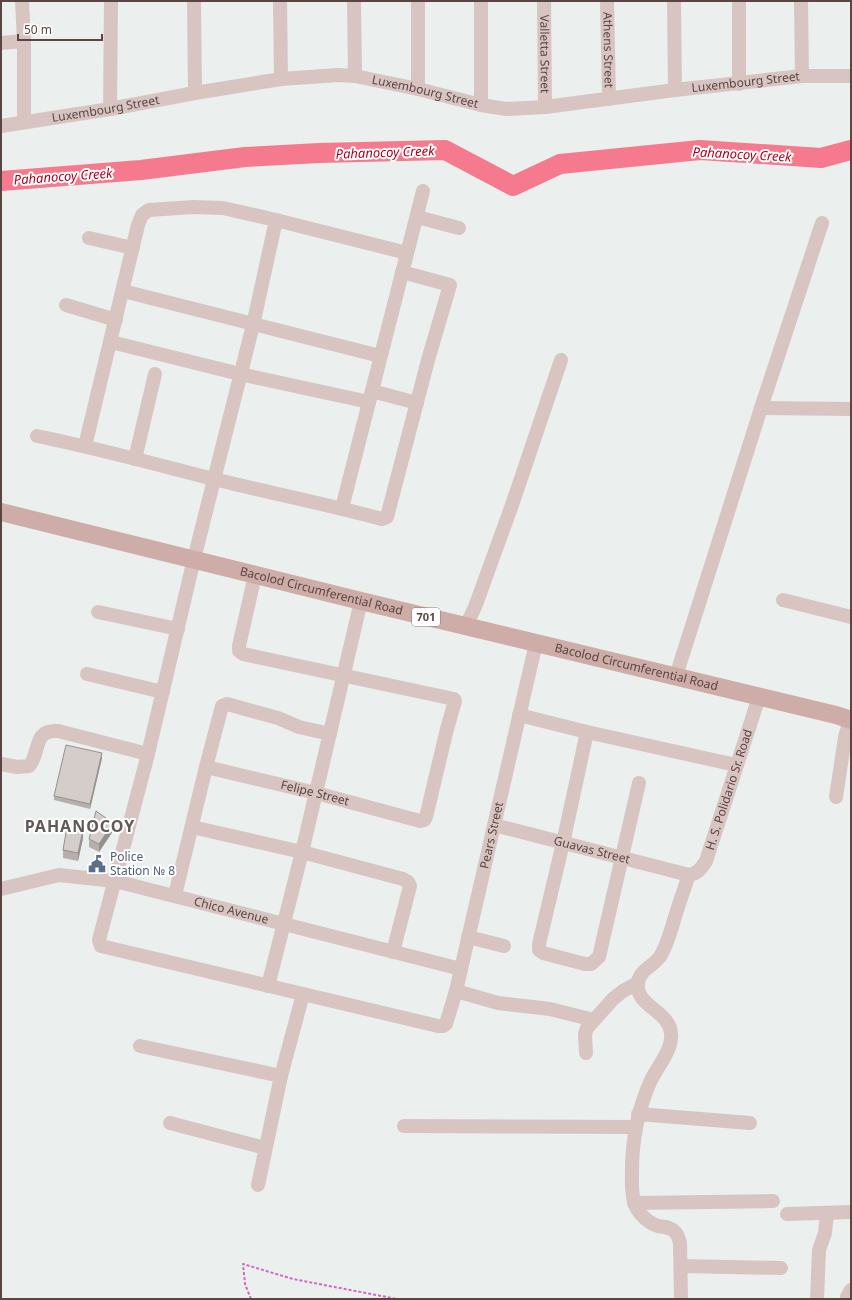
<svg xmlns="http://www.w3.org/2000/svg" width="852" height="1300" viewBox="0 0 852 1300" font-family="'Noto Sans',sans-serif">
  <rect width="100%" height="100%" fill="#ebefed"/>
  <g fill="none" stroke-linecap="round" stroke-linejoin="round">
    <path stroke="#f57a8d" stroke-width="20" d="M1,181L141,170L245,157L319,153L445,150L513,186L560,164L700,150L821,158L851,150"/>
    <path stroke="#d467c4" stroke-width="2" stroke-dasharray="3 2" stroke-linecap="butt" d="M251,1299L245,1284L243,1264L293,1279L397,1299"/>
    <g stroke="#d8c5c2" stroke-width="14">
      <path d="M22,1L24,41V122"/>
      <path d="M194,1L195,93"/>
      <path d="M280,1L281,79"/>
      <path d="M354,1L355,76"/>
      <path d="M418,1V89"/>
      <path d="M481,1V105"/>
      <path id="s1" d="M544,1L545,107"/>
      <path id="s2" d="M607,1L609,99"/>
      <path d="M674,1L675,90"/>
      <path d="M739,1V84"/>
      <path d="M801,1L802,76"/>
      <path d="M1,43L24,41"/>
      <path d="M110,109L111,1"/>
      <path id="s3" d="M1,126L110,109L195,93L281,79L338,75L355,76L418,89L481,105L506,109L545,107L675,90L802,76H851"/>
      <path d="M417,217L459,228"/>
      <path id="s4" d="M276,220L253,325L194,559L148,754L99,940L101,946L438,1026H443L446,1024L456,991L536,643"/>
      <path d="M89,238L133,248"/>
      <path d="M123,291L380,356"/>
      <path d="M66,305L116,320"/>
      <path d="M111,342L240,374L369,402"/>
      <path d="M372,391L417,403"/>
      <path d="M761,408L851,409"/>
      <path d="M37,436C96,448 155,464 214,479C270,493 326,504 382,519L387,517L428,360L450,285L402,272"/>
      <path d="M85,446L138,225L142,215L149,210L193,207L223,208L276,220L407,253"/>
      <path d="M135,459L155,374"/>
      <path d="M342,508L423,191"/>
      <path d="M783,600L851,617"/>
      <path d="M98,612L178,629"/>
      <path d="M466,626L475,607L512,505L561,360"/>
      <path d="M87,674L163,692"/>
      <path d="M676,676L761,408L822,223"/>
      <path d="M519,715L587,732L736,765"/>
      <path d="M587,732L563,843L539,944V950L543,953L585,964H591L599,957L639,783"/>
      <path d="M1,764L17,767L29,766C41,753 32,729 58,731L148,754"/>
      <path id="s5" d="M206,767L316,793L420,821L424,820L426,817L447,729L455,701L454,699L243,654L239,651V646L255,575"/>
      <path d="M836,797L845,737L850,720"/>
      <path id="s6" d="M494,825L689,875C698,873 701,869 706,861L759,697"/>
      <path d="M192,827L302,852L403,879L408,882L410,886L393,952"/>
      <path id="s7" d="M1,889L59,875L115,881L461,969"/>
      <path d="M175,895L206,767L222,706L227,704L278,718L299,727L330,734"/>
      <path d="M468,937L504,946"/>
      <path d="M268,986L302,852L361,601"/>
      <path d="M456,991L498,1003L550,1009L594,1020"/>
      <path d="M140,1046L281,1076L303,994"/>
      <path d="M586,1053L585,1034L587,1028L613,999L623,991L638,983"/>
      <path d="M638,1114L750,1123"/>
      <path d="M170,1123L265,1148"/>
      <path d="M404,1126L635,1127"/>
      <path d="M258,1185L281,1076"/>
      <path d="M634,1203L773,1201"/>
      <path d="M787,1214L851,1212"/>
      <path d="M681,1266L781,1268"/>
      <path d="M681,1299L680,1243C679,1239 678,1235 675,1232C671,1227 664,1227 658,1226C648,1223 636,1212 634,1201C631,1191 632,1181 632,1171C632,1138 638,1109 651,1080C658,1066 673,1049 671,1033C669,1010 634,1006 638,982C641,968 655,966 661,955C666,947 669,936 672,927C677,909 683,892 689,875"/>
      <path d="M817,1299L819,1250L825,1233L827,1213"/>
      <path d="M847,1299V1297L851,1290"/>
    </g>
    <path stroke="#ceaca7" stroke-width="18" id="s8" d="M1,512L361,601L836,715L851,720"/>
  </g>
  <g fill="#b6b0ad">
    <path d="M102,758L90,809L54,800V796Z"/>
    <path d="M113,831L99,852L89,847V839Z"/>
    <path d="M83,838L78,861L63,858V850Z"/>
  </g>
  <g fill="#94908d">
    <path d="M102,753V758L90,809V804Z"/>
    <path d="M113,823V831L99,852V844Z"/>
    <path d="M83,830V838L78,861V853Z"/>
  </g>
  <g fill="#d4cdc9" stroke="#94908d">
    <path d="M66,745L102,753L90,804L54,796Z"/>
    <path d="M96,811L113,823L99,844L89,839Z"/>
    <path d="M67,827L83,830L78,853L63,850Z"/>
  </g>
  <defs>
    <g id="civic-bare" transform="scale(1.38)"><path d="M-.6-6.5H3V-4.5H.6V-3L4-1V1h2V6H-6V1h2V-1L-.6-3ZM-1.2 2.5V6h2.4V2.5Z" fill="#5c6f8a" stroke="#fff" stroke-width="2.5" paint-order="stroke"/></g>
  </defs>
  <g fill-rule="evenodd">
    <use href="#civic-bare" x="97" y="864"/>
  </g>
  <g text-anchor="middle" stroke-width="4" stroke-linejoin="round" paint-order="stroke">
    <rect fill="#fff" stroke="#8c7d7b" stroke-width="1" x="412" y="608" width="28" height="18" rx="3"/>
    <g font-size="11" font-weight="bold" fill="#5a4542">
      <text x="426" y="621">701</text>
    </g>
    <g font-size="12" fill="#5a4542" stroke="#fff">
      <text dy="4" stroke="none"><textPath href="#s2" startOffset="49">Athens Street</textPath></text>
      <text dy="4" stroke="none"><textPath href="#s1" startOffset="53">Valletta Street</textPath></text>
      <text dy="4" stroke="none"><textPath href="#s3" startOffset="754">Luxembourg Street</textPath></text>
      <text dy="4" stroke="none"><textPath href="#s3" startOffset="430">Luxembourg Street</textPath></text>
      <text dy="4" stroke="none"><textPath href="#s3" startOffset="106">Luxembourg Street</textPath></text>
      <text dy="4" stroke="none"><textPath href="#s8" startOffset="330">Bacolod Circumferential Road</textPath></text>
      <text dy="4" stroke="none"><textPath href="#s8" startOffset="654">Bacolod Circumferential Road</textPath></text>
      <text dy="4" stroke="none"><textPath href="#s6" startOffset="299">H. S. Polidario Sr. Road</textPath></text>
      <text dy="4" stroke="none"><textPath href="#s5" startOffset="112">Felipe Street</textPath></text>
      <text dy="4" stroke="none"><textPath href="#s4" startOffset="1297">Pears Street</textPath></text>
      <text dy="4" stroke="none"><textPath href="#s6" startOffset="101">Guavas Street</textPath></text>
      <text dy="4" stroke="none"><textPath href="#s7" startOffset="236">Chico Avenue</textPath></text>
    </g>
    <g font-size="12" fill="#4e5e75" stroke="#fff" text-anchor="start">
      <text x="110" y="861">Police<tspan x="110" dy="14">Station № 8</tspan></text>
    </g>
    <g font-size="13" font-style="italic" fill="#af001a" stroke="#fff">
      <text transform="translate(385 152) rotate(-2)" y="5">Pahanocoy Creek</text>
      <text transform="translate(742 154) rotate(3)" y="5">Pahanocoy Creek</text>
      <text transform="translate(63 176) rotate(-4)" y="5">Pahanocoy Creek</text>
    </g>
    <g font-size="16" font-weight="bold" letter-spacing="1" fill="#615957" stroke="#fff">
      <text x="80" y="832">PAHANOCOY</text>
    </g>
  </g>
  <rect width="852" height="1300" fill="none" stroke="#5a4542" stroke-width="4"/>
  <path d="M18 34v6h84v-6" fill="none" stroke="#5a4542" stroke-width="2"/>
  <text x="24" y="34" font-size="12" fill="#5a4542" stroke="#ffffff" stroke-width="3" paint-order="stroke">50 m</text>
</svg>
